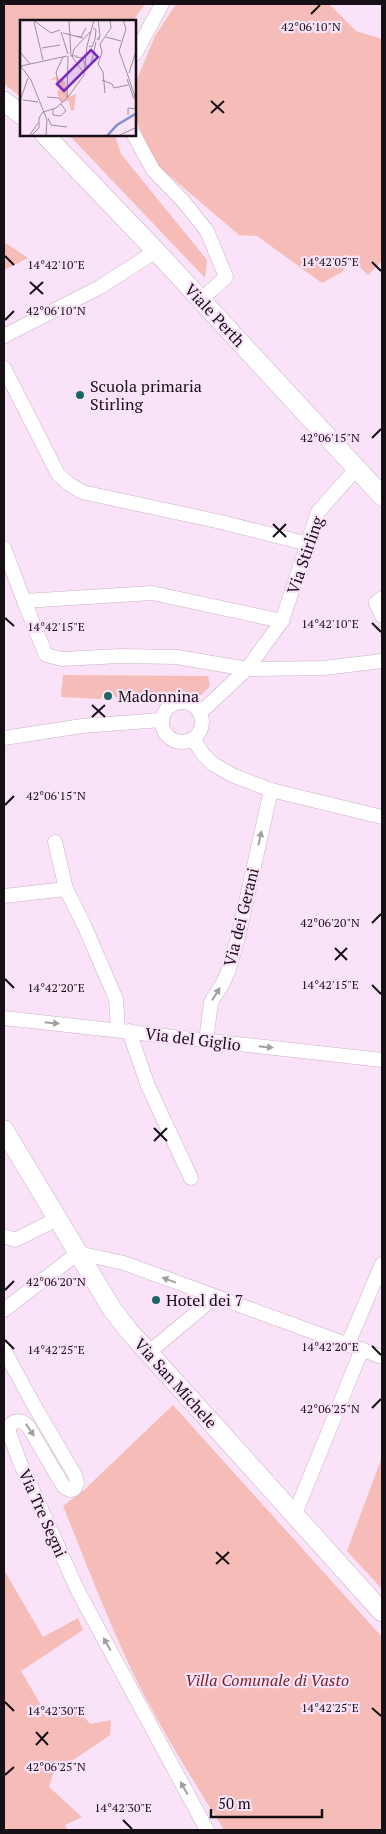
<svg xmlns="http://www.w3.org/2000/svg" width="386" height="1834" viewBox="0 0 386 1834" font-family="'PT Serif',serif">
  <rect width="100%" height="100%" fill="#fae3f8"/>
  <g fill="#f6bcb7">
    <path d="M4,4H145L133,21H21V97L4,84Z"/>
    <path d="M176,4H329L356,31L382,39V261L368,275L351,258L342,272L322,283L257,236L239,235L157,165L136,121L135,84L155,36Z"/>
    <path d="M69,135H115L121,154L207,260L205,278Z"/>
    <path d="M4,242L28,258L4,270Z"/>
    <path d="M63,675L208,676L210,686L201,695L117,698L109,692L100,699L61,697Z"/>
    <path d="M173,1405L382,1637V1830H224C195,1784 166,1737 141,1689C111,1630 88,1567 63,1506L84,1490Z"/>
    <path d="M382,1457V1589L347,1551Z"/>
    <path d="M4,1570L43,1637L78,1618L83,1630L21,1671L46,1714L74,1705L90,1724L111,1720L110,1735L53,1774L49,1787L82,1817L65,1825L68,1830H4Z"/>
  </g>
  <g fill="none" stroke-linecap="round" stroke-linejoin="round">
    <g stroke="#c8b2c6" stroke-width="15">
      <g id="street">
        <path d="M135,54L162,4"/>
        <path d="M134,135L153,170L183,201L207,231L226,277L201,300"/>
        <path d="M4,336L100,287L156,251"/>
        <path d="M4,368L58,474L69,484L82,492L221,522L308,544"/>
        <path d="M4,548L24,601L152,593L282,621"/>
        <path d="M382,598L376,603L382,616"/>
        <path d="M24,601L46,655L62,659L120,656L177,657L247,669L324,668L382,661"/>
        <circle cx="182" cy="722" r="20"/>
        <path d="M200,713L247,669L282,621L318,512L357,468"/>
        <path d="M4,738L82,726L161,720"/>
        <path d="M193,739L203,754L213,764L232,775L271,790L382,817"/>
        <path d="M55,842L66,889L84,925L116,999L118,1029"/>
        <path d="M4,896L66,889"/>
        <path d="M4,1018L382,1060"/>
        <path d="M129,1031L148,1086L191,1178"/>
        <path d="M206,1041L211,1002L223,983L229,969L238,938L271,790"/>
        <path d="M4,1236L15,1240L57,1219"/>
        <path d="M4,1310L78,1253L124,1263L382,1357"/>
        <path d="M348,1344L382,1264"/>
        <path d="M4,1350L35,1407L75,1475L77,1483L74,1489L70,1490L64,1487L28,1426C20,1419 10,1419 9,1432L19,1460L78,1591L207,1830"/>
        <path d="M148,1353L215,1297"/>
        <path d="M295,1514L362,1349"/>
      </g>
    </g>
    <g stroke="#c8b2c6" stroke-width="20">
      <g id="secondary">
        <path d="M4,101L21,115"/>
        <path d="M45,135L156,251L382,496"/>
        <path d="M4,1130L112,1309L129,1331L382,1612"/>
      </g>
    </g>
    <use href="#street" stroke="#fff" stroke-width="14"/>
    <use href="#secondary" stroke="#fff" stroke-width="19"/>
  </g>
  <defs><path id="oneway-solid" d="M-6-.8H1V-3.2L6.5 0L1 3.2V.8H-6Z" transform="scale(1.25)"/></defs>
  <g fill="#a29fa1">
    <use href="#oneway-solid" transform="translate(260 838) rotate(-78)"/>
    <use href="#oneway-solid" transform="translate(216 994) rotate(-58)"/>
    <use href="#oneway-solid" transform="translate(52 1023) rotate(6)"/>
    <use href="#oneway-solid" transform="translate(266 1047) rotate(6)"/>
    <use href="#oneway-solid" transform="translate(169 1280) rotate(-160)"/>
    <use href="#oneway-solid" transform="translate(30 1430) rotate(56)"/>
    <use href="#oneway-solid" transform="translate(107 1644) rotate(-119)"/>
    <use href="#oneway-solid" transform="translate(184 1788) rotate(-119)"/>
  </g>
  <path fill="none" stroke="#160f15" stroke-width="2" d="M311,14L320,5M211,101L224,113M211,113L224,101M5,256L14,265M372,262L381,271M30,282L43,294M30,294L43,282M5,320L14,311M372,438L381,429M273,524L286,537M273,537L286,524M5,618L14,626M372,623L381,632M92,705L105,717M92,717L105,705M5,805L14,796M372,923L381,914M335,948L347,960M335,960L347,948M5,979L14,988M372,985L381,994M154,1128L167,1141M154,1141L167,1128M5,1290L14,1281M5,1340L14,1349M372,1346L381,1355M372,1408L381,1399M216,1552L229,1564M216,1564L229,1552M5,1702L14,1711M372,1708L381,1716M36,1732L48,1745M36,1745L48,1732M5,1775L14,1767M123,1820L132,1829"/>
  <g fill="#196664" stroke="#fae3f8" stroke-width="2">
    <circle cx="80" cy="395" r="5"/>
    <circle cx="108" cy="696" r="5"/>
    <circle cx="156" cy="1300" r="5"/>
  </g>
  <g text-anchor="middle" stroke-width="4.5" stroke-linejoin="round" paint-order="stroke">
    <g font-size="16" fill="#160f15" stroke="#fae3f8">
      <text transform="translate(215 315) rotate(47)" y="6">Viale Perth</text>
      <text transform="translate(305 555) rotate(-71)" y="6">Via Stirling</text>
      <text transform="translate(241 917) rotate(-76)" y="6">Via dei Gerani</text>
      <text transform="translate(193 1039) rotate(7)" y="6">Via del Giglio</text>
      <text transform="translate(176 1383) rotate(48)" y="6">Via San Michele</text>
      <text transform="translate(43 1513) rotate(66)" y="6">Via Tre Segni</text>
    </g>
    <g font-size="16" fill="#160f15" stroke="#fae3f8" text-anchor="start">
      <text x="90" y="392">Scuola primaria<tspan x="90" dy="18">Stirling</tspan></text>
      <text x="118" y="702">Madonnina</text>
      <text x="166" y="1306">Hotel dei 7</text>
    </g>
    <g font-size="16" font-style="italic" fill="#791f21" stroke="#fae3f8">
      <text x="267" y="1686">Villa Comunale di Vasto</text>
    </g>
  </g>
  <g transform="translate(20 20)">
    <rect width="116" height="116" fill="#fae3f8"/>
    <path d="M34,57L44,60L49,77L56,74L54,90L51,91L49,81L42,82L37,73L40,67H36V59L30,61Z" fill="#f6bcb7"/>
    <path fill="none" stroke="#808ecc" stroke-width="2.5" d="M87,116L97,105L117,93"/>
    <path fill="none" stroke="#9f8e9d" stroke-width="1" d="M13,0L31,13L40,10M49,0L51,36H57M78,0L80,15L79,19L77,20L79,17M103,0L106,9L99,31L107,53M14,2L23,40M41,12L48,34M43,13L63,18M56,16L61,17L66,8M86,17L101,21M67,26L74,0M69,26L72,27L75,19L76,10L73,8M22,28L40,25M0,32L10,44M56,37L62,38L66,46M78,44L82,32L80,24L91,8L90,0M78,44L83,52L85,73M0,45L11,60L27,100L26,116M1,46L47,36M66,47L71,44L76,22M64,53L52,37L54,29L71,11M107,53L116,80M109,53L117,28M107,59L114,79M82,60L92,64L94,68L108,65M39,67L36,52L43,37M27,77L39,78L42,82M48,77L64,55L67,26M47,78L48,36M3,80L18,82M0,81L8,58M33,89V95L40,96L46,91L41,84M108,95V88L117,89M28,98L31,105L47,107M9,116L18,103M11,116L19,108V98L23,92L36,88L48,77M98,116L117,107"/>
    <path fill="#7b2cbf" fill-opacity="0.15" stroke="#7b2cbf" stroke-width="2.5" d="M71,30L78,37L44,71L37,64Z"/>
    <rect width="116" height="116" fill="none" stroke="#160f15" stroke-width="2.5"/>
  </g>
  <g font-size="12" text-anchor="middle" fill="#160f15" stroke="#fae3f8" stroke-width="4.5" stroke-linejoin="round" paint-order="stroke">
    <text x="311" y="31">42°06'10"N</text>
    <text x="330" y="266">14°42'05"E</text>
    <text x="56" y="269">14°42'10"E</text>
    <text x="56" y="315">42°06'10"N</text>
    <text x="330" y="442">42°06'15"N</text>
    <text x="330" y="628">14°42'10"E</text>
    <text x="56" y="631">14°42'15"E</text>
    <text x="56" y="800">42°06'15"N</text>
    <text x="330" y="927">42°06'20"N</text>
    <text x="330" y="989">14°42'15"E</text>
    <text x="56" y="992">14°42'20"E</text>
    <text x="56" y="1286">42°06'20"N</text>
    <text x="330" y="1351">14°42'20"E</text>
    <text x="56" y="1354">14°42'25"E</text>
    <text x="330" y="1413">42°06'25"N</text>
    <text x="330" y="1712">14°42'25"E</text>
    <text x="56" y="1715">14°42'30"E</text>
    <text x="56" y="1771">42°06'25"N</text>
    <text x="123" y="1812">14°42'30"E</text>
  </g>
  <rect width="386" height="1834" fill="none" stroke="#160f15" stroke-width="10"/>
  <path d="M211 1809v8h111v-8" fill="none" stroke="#160f15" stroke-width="2.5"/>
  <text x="218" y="1809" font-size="15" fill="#160f15" stroke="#fae3f8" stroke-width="4" paint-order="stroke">50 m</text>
</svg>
